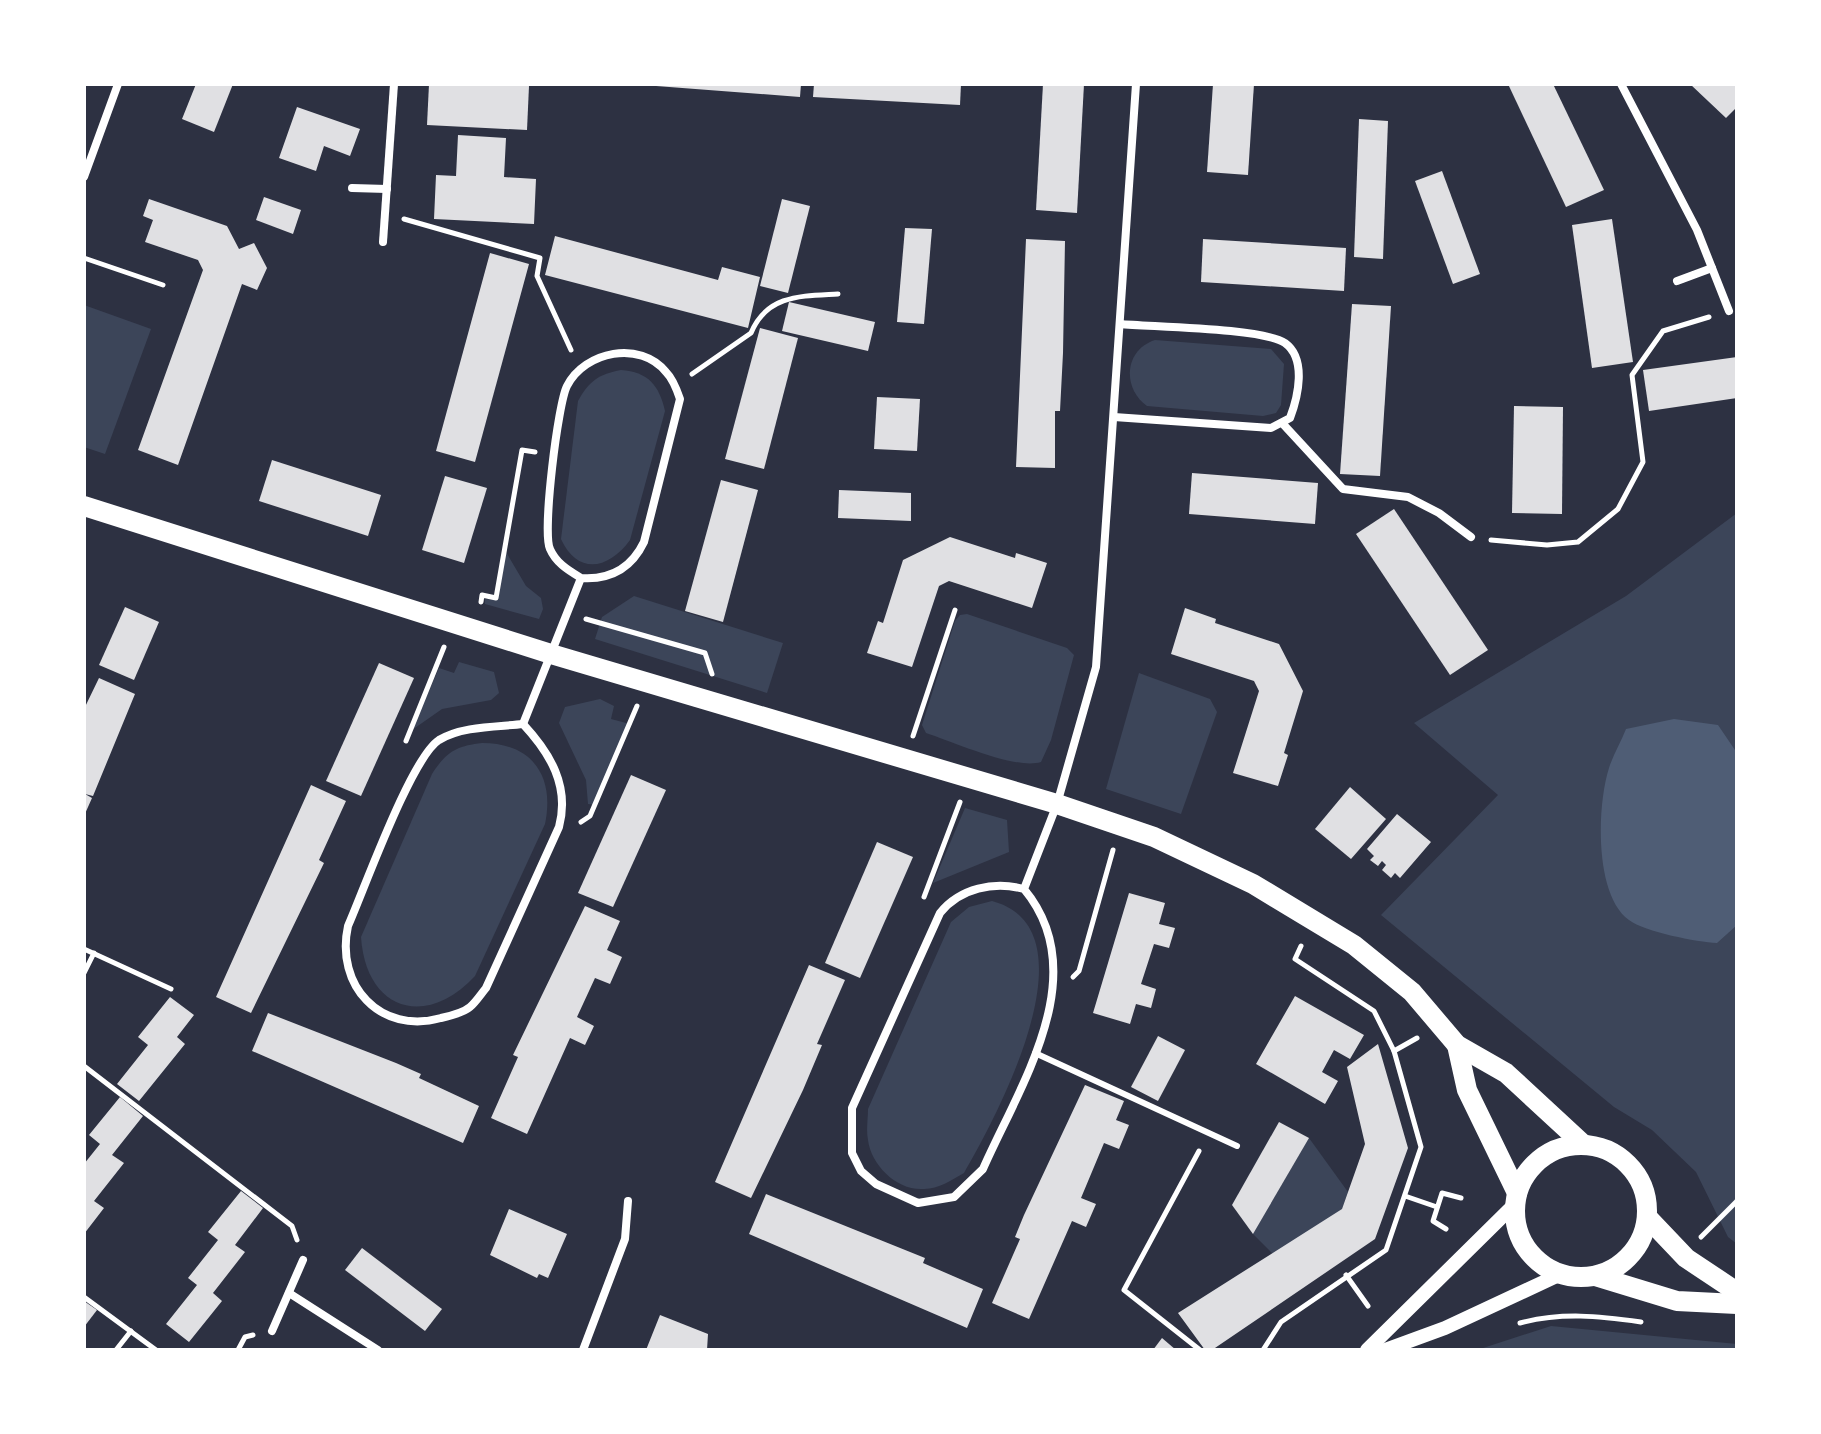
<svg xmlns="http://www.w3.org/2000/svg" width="1821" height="1434" viewBox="0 0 1821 1434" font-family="'Fira Sans',sans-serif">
  <rect width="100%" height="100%" fill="#2d3142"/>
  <g fill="#3c4559">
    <path d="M84,305L151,329L105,454L84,447Z"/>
    <path d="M1155,340L1271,349L1284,364L1281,405L1276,413L1263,416L1147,406C1122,388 1124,350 1155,340Z"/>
    <path d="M621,370C648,372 659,385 665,411L630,540C609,569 578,576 561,539L578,401C589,381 599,374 621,370Z"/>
    <path d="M1737,513V1244L1728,1237L1696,1172L1652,1130L1614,1107L1381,915L1498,795L1414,723L1626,596Z"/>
    <path d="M506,552L526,586L541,598L543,609L539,619L485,604V599L498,600Z"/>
    <path d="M634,596L783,643L767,693L595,639L602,617Z"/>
    <path d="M967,614L1067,648L1074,655L1051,740L1041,762C1015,770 954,742 926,733L922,725L955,621L960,615Z"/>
    <path d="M459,662L494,672L499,693L491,700L442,709L412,730L439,668L454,673Z"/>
    <path d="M1139,673L1210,699L1217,712L1181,814L1106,789Z"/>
    <path d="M600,699L614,706L611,719L630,724L595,805L588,804L586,780L559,723L565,707Z"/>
    <path d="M482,743C532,743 555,776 545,824L475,976C426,1029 366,1011 361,937L432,774C446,752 456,746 482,743Z"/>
    <path d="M965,808L1007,820L1009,852L933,883Z"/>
    <path d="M992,901C1098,929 996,1118 964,1173C951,1180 939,1189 924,1189C897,1191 871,1165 868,1140C866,1130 868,1119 868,1109L951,922L969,907Z"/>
    <path d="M1309,1138L1348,1192L1342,1209L1274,1255L1253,1234Z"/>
    <path d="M1551,1326L1737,1344V1350H1477Z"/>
  </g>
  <path fill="#4f5d75" d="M1674,719L1718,725L1737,753V925L1717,943C1697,942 1645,932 1629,920C1594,895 1597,805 1609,768C1613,755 1621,742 1626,729Z"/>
  <g fill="#e0e0e3">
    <path d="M196,84H233L214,132L182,119Z"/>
    <path d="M429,84L529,86L527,130L427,125Z"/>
    <path d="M630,84H801L800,97Z"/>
    <path d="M814,84H961L960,105L813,97Z"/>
    <path d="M1043,84H1084L1077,213L1036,210Z"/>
    <path d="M1213,84H1254L1248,175L1207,172Z"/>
    <path d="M1508,84H1553L1604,190L1566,207Z"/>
    <path d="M1690,84H1737V107L1726,118Z"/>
    <path d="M297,107L360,129L350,156L324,146L316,171L279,158Z"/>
    <path d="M1359,119L1388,121L1383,259L1354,257Z"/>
    <path d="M458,135L506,138L504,177L536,179L534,224L434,219L436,175L456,176Z"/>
    <path d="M1442,171L1480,274L1453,284L1415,181Z"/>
    <path d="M264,197L301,210L293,234L256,220Z"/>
    <path d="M149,199L227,226L239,249L254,243L267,268L257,290L242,284L178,465L138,450L203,270L198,260L145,242L153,220L143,216Z"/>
    <path d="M782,199L810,206L788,293L760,286Z"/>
    <path d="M1612,219L1633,362L1592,368L1572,225Z"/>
    <path d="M905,228L932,229L924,324L897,322Z"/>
    <path d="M555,236L718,280L722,267L760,277L748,328L545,275Z"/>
    <path d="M1026,239L1065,241L1063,353L1060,411H1055V468L1016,467Z"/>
    <path d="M1203,239L1346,248L1344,291L1201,282Z"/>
    <path d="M490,253L529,264L475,462L436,451Z"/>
    <path d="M789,302L875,322L868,351L782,331Z"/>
    <path d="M1352,304L1391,306L1380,476L1340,474Z"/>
    <path d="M760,328L798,338L764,469L725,459Z"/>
    <path d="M1737,357V398L1649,411L1643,370Z"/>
    <path d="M877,397L920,399L917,451L874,449Z"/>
    <path d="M1514,406L1563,407L1562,514L1512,513Z"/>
    <path d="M272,460L381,495L368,536L259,501Z"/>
    <path d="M1192,473L1318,483L1315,524L1189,514Z"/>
    <path d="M445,476L487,488L464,563L422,550Z"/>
    <path d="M721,480L758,490L723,622L685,611Z"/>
    <path d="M839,490L911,493V521L838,518Z"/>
    <path d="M1394,509L1488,650L1450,675L1356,534Z"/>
    <path d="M950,537L1015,558L1016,553L1047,563L1032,608L949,581L939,586L912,667L867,653L878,621L883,623L903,560Z"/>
    <path d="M125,607L159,622L134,680L99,665Z"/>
    <path d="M1185,608L1216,619L1215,623L1279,644L1303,691L1284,753L1288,755L1278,786L1233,773L1259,691L1254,681L1171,654Z"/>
    <path d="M379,663L414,678L361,796L326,781Z"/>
    <path d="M99,678L135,694L93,796L85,794L92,798L84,816V709Z"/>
    <path d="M631,775L666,790L613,907L578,893Z"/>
    <path d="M311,785L346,801L319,860L324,863L251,1013L216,997Z"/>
    <path d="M1350,787L1386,819L1351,859L1315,829Z"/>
    <path d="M1397,814L1431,842L1400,878L1395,873L1391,878L1382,870L1386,865L1382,861L1378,866L1370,860L1374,856L1367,849Z"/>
    <path d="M877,842L913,857L860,978L825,963Z"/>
    <path d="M1129,893L1165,903L1159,924L1175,928L1169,948L1154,944L1141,984L1156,989L1151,1008L1136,1004L1130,1024L1093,1013Z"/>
    <path d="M585,906L620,921L607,950L622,957L610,984L595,978L577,1017L594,1026L585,1045L570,1038L527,1134L491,1118L518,1057L513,1055Z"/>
    <path d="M809,965L845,980L817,1044L822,1045L803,1090L751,1198L715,1182Z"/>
    <path d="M1295,996L1364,1035L1350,1059L1334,1050L1322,1072L1338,1081L1325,1104L1256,1064Z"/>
    <path d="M170,997L194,1015L177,1037L185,1044L139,1101L117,1084L148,1045L138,1037Z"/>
    <path d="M268,1013L396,1063L421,1074L419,1078L479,1106L463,1143L252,1051Z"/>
    <path d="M1158,1036L1185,1050L1158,1101L1131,1087Z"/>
    <path d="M1378,1044L1408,1148L1375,1239L1212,1350H1205L1178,1313L1342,1209L1365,1144L1347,1067Z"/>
    <path d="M1085,1085L1124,1101L1116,1120L1129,1125L1119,1149L1104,1143L1081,1198L1096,1204L1086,1227L1072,1221L1029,1319L992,1303L1020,1239L1015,1237L1024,1215Z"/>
    <path d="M120,1097L143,1116L112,1155L124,1163L94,1201L104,1208L84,1234V1164L100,1144L89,1135Z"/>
    <path d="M1279,1122L1309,1138L1253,1234L1232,1205Z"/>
    <path d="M241,1191L263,1208L235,1245L245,1252L213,1293L222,1301L189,1342L166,1324L197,1285L188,1278L218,1240L208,1232Z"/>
    <path d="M766,1194L925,1258L923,1263L983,1289L967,1328L749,1234Z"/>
    <path d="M509,1209L567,1234L548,1278L539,1274L537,1278L490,1255Z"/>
    <path d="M362,1248L442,1309L425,1331L345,1270Z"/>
    <path d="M84,1301L97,1310L84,1327Z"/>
    <path d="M660,1315L708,1334L707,1350H646Z"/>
    <path d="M1162,1338L1176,1350H1153Z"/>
  </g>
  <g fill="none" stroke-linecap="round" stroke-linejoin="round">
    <g stroke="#fff" stroke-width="5">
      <path d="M404,219L540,258L537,276L571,350"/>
      <path d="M84,258L163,285"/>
      <path d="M692,374L751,333C767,294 803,296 838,294"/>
      <path d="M1491,540L1547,545L1578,542L1618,509L1643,462L1632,375L1663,331L1709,317"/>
      <path d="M481,602L482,595L496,598L522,450L535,452"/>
      <path d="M586,619L705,653L712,674"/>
      <path d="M913,736L955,610"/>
      <path d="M406,741L444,647"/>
      <path d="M581,822L590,816L637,706"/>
      <path d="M924,897L960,802"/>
      <path d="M84,949L171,989"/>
      <path d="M84,973L94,953"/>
      <path d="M1073,977L1079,971L1113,850"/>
      <path d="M1394,1051L1417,1038"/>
      <path d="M84,1066L292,1226L297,1240"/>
      <path d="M1199,1151L1124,1290L1200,1350"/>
      <path d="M1405,1196L1437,1207"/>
      <path d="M1446,1229L1433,1221L1442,1193L1461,1198"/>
      <path d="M1701,1237L1737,1201"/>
      <path d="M1346,1275L1368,1306"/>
      <path d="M84,1297L156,1350"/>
      <path d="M1520,1323C1562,1312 1599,1316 1641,1322"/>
      <path d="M116,1350L131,1331"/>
      <path d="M238,1350L245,1337L253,1335"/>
      <path d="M1263,1350L1281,1322L1386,1250L1421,1147L1394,1051L1374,1011L1295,959L1301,946"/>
    </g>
    <path stroke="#fff" stroke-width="6" d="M1035,1053L1237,1146"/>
    <g stroke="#fff" stroke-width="8">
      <path d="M1621,84L1697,230L1729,311"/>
      <path d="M84,177L118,84"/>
      <path d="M352,188L387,189"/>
      <path d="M383,242L394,84"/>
      <path d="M1677,281L1712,268"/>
      <path d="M1114,417L1271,428L1290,418C1298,397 1307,359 1285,343C1263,328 1153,327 1120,324"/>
      <path d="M1283,424L1343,489L1408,497L1439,513L1471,537"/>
      <path d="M523,724C550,753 570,786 559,827L486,988C481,994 476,1002 470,1007C463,1013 450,1016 441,1018C380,1035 335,985 348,926C364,890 411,758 439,740C462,726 497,727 523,724Z"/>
      <path d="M523,724L581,578C610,580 631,569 644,542L680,399C677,390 673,379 666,372C640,340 585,351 567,386C558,403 542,532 550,549C556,563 568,570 581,578"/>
      <path d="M1024,889C1095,974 1020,1085 983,1169L954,1197L918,1203L876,1184L861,1171L852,1153V1108L940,913C960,888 994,881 1024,889L1057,804L1096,667L1136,84"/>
      <path d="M289,1293L378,1350"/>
      <path d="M272,1331L303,1260"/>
      <path d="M583,1350L625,1239L628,1201"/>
    </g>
    <g stroke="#fff" stroke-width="14">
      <path d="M1367,1350L1515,1204"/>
      <path d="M1385,1350L1445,1328L1561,1274"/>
    </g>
    <g stroke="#fff" stroke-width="20">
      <path d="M84,506L551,654L1057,804L1154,837L1253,884L1354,945L1412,992L1457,1045L1506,1073L1584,1145"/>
      <path d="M1457,1045L1467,1090L1517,1193"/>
      <circle cx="1581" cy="1211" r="66"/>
      <path d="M1647,1217L1686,1258L1737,1292"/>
      <path d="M1595,1276L1677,1301L1737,1304"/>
    </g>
  </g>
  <rect width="1821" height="1434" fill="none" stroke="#ffffff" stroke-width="172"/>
</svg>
